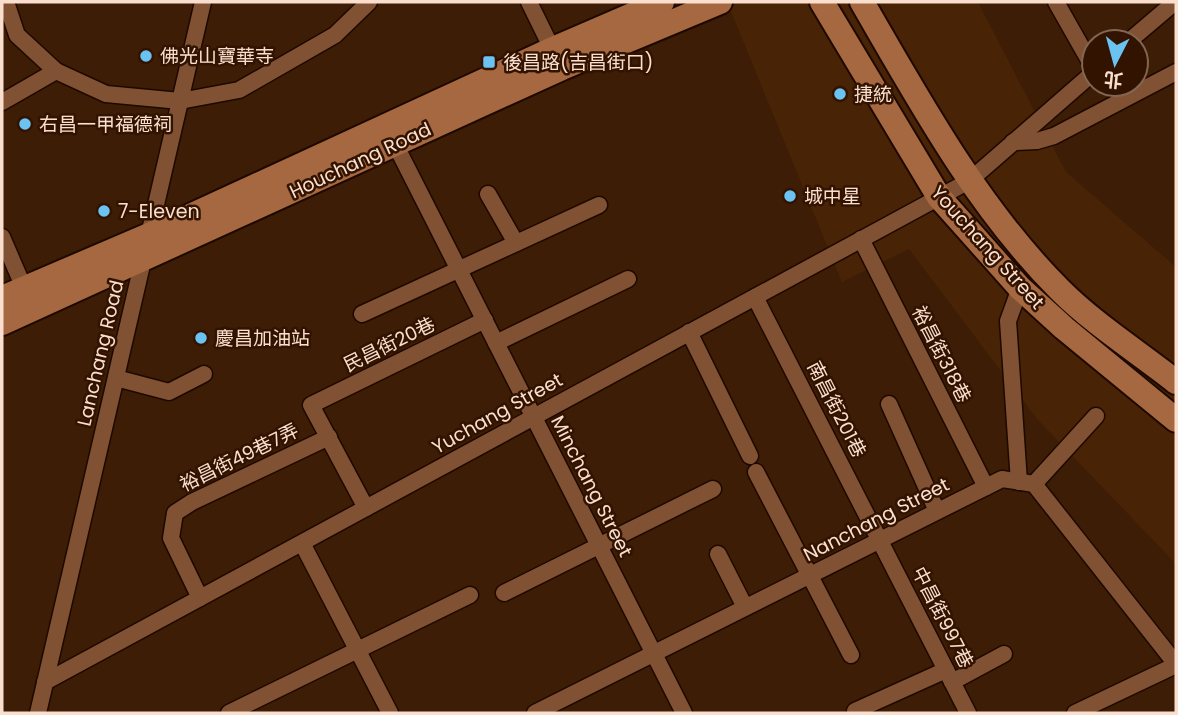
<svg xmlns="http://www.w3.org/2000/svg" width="1178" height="715" viewBox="0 0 1178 715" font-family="Poppins,'Noto Sans TC',sans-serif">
  <rect width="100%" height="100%" fill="#3d1d05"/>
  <path fill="#492306" d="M727,2H978L1066,172L1176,267V564L1037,419L909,249L842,282Z"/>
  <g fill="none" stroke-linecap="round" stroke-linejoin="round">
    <g stroke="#1e0900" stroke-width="19">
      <g id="minor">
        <path d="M6,2L17,35L56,71L106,94L180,101L239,90L335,35L369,2"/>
        <path d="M529,2L556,57"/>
        <path d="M1056,2L1094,69"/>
        <path d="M1128,42L1175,2"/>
        <path d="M2,102L56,71"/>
        <path d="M392,138L684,713"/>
        <path d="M1013,142L1037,141L1054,136L1176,72"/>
        <path d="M488,194L516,243"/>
        <path d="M2,237L24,288"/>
        <path d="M861,239L986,487"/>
        <path d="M755,297L968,713"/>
        <path d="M362,314L599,205"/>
        <path d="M689,332L750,456"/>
        <path d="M496,343L628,279"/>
        <path d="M116,378L169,392L204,374"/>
        <path d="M889,404L937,511"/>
        <path d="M756,472L851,655"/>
        <path d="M1019,482L1008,321L1020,288"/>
        <path d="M1034,484L1096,416"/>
        <path d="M366,508L311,405L485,320"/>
        <path d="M302,543L390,713"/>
        <path d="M718,554L745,607"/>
        <path d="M504,593L713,489"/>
        <path d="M200,598L171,538L175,513L192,502L329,437"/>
        <path d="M45,682L969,181L1094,72"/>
        <path d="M952,682L1004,654"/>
        <path d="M855,711L946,670"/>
        <path d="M38,713L203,2"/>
        <path d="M229,713L470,595"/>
        <path d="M535,713L1002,479L1034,484L1176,664"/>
        <path d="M1075,713L1176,665"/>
      </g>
    </g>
    <g stroke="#1e0900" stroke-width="28">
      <g id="primary">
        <path d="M822,2L939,197L1020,288L1064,328L1176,420"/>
        <path d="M862,2C920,102 977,207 1060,290C1094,324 1138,352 1176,382"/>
        <path d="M2,298L149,235L553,49L662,2"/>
        <path d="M2,323L562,68L720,2"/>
      </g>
    </g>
    <use href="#minor" stroke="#805233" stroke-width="16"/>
    <use href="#primary" stroke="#a56840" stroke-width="24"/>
  </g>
  <g fill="#6bc3f2" stroke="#321300" stroke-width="2.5">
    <circle cx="146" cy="56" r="7"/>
    <rect x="482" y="55" width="14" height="14" rx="3.5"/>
    <circle cx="840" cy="94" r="7"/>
    <circle cx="25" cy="124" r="7"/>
    <circle cx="790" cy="196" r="7"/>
    <circle cx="104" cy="211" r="7"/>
    <circle cx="201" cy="338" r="7"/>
  </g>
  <g text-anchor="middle" stroke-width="5" stroke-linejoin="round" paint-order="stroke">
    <g font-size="19" fill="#fbdfce" stroke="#321300" text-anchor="start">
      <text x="160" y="63">佛光山寶華寺</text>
      <text x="503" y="69">後昌路(吉昌街口)</text>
      <text x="854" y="101">捷統</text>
      <text x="39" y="131">右昌一甲福德祠</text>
      <text x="804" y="203">城中星</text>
      <text x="118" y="218">7-Eleven</text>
      <text x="215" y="345">慶昌加油站</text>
    </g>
    <g font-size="19" fill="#fbdfce" stroke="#321300">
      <text transform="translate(360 160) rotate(-25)" y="7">Houchang Road</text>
      <text transform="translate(988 247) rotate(48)" y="7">Youchang Street</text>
      <text transform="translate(389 344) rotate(-26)" y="7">民昌街20巷</text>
      <text transform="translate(100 353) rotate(-77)" y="7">Lanchang Road</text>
      <text transform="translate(942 354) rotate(63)" y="7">裕昌街318巷</text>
      <text transform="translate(837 409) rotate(63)" y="7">南昌街201巷</text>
      <text transform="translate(497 413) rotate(-29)" y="7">Yuchang Street</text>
      <text transform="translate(239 457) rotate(-26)" y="7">裕昌街49巷7弄</text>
      <text transform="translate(592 486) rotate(63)" y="7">Minchang Street</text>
      <text transform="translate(876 519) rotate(-27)" y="7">Nanchang Street</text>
      <text transform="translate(943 617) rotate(63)" y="7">中昌街997巷</text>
    </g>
  </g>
  <rect width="1178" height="715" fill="none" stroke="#fbdfce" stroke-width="7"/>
  <g transform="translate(1115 63) rotate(186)"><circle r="33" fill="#321300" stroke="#826552" stroke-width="2"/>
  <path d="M0-5L12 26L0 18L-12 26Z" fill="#6bc3f2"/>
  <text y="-10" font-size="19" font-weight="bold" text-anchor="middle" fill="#fbdfce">北</text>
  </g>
</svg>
